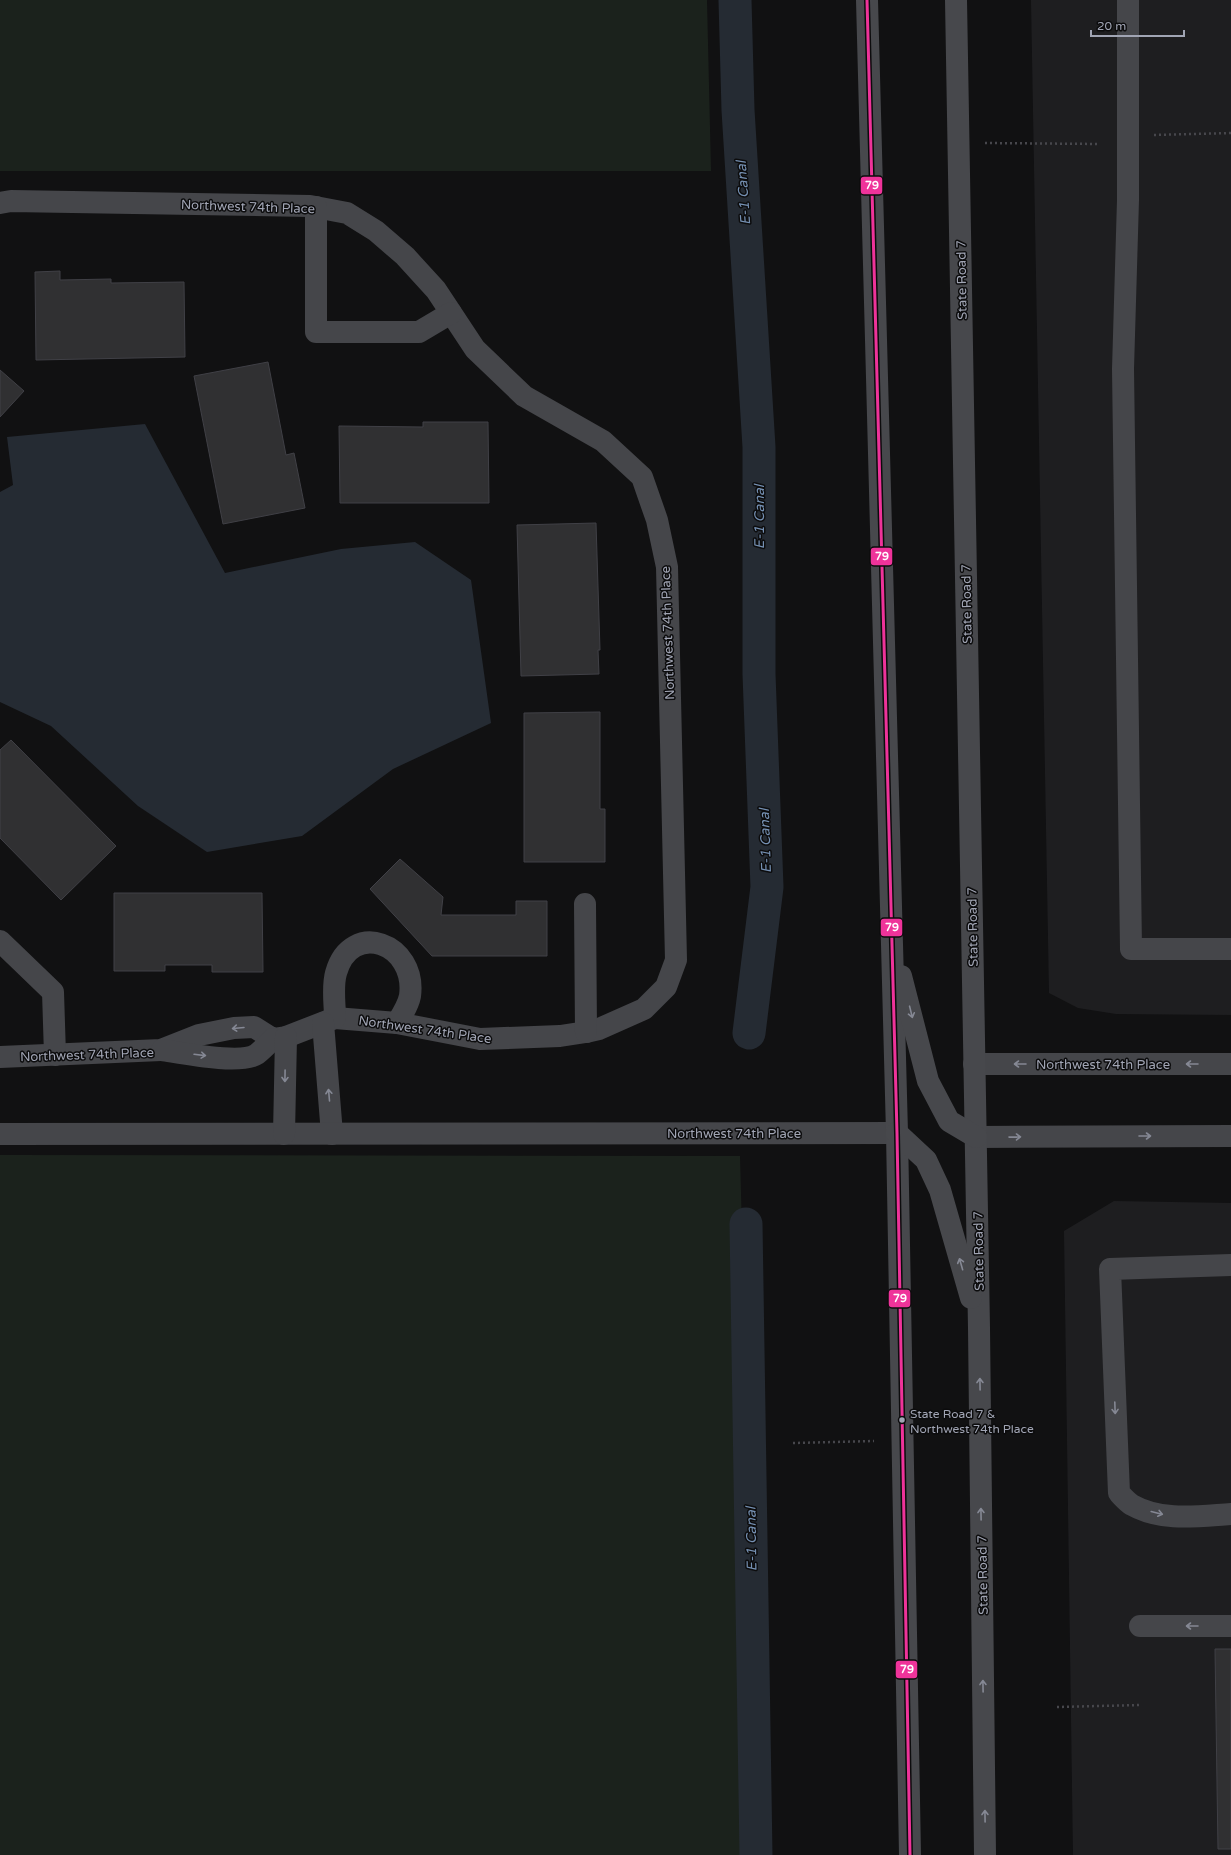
<svg xmlns="http://www.w3.org/2000/svg" width="1231" height="1855" viewBox="0 0 1231 1855" font-family="'Varela Round',sans-serif">
  <rect width="100%" height="100%" fill="#111112"/>
  <g fill="#1e1e20">
    <path d="M1031,0H1231V1015L1116,1014L1078,1008L1049,993Z"/>
    <path d="M1114,1201L1231,1203V1855H1073L1064,1231Z"/>
  </g>
  <g fill="#1b221c">
    <path d="M0,0H707L711,171H0Z"/>
    <path d="M0,1155L740,1156L759,1855H0Z"/>
  </g>
  <path fill="#252b33" d="M145,424L225,573L341,549L415,542L471,580L491,723L393,769L302,836L207,852L138,806L51,726L0,702V492L13,485L7,437Z"/>
  <g fill="none" stroke-linecap="round" stroke-linejoin="round">
    <g stroke="#252b33" stroke-width="33">
      <path d="M735,0L738,110L759,447V674L767,887L749,1033"/>
      <path d="M746,1224L756,1855"/>
    </g>
  </g>
  <g fill="#303032" stroke="#404046">
    <path d="M60,271V280L111,279V283L184,282L185,357L36,360L35,272Z"/>
    <path d="M268,362L286,455L294,453L305,508L223,524L194,376Z"/>
    <path d="M0,370L24,391L0,417Z"/>
    <path d="M423,422H488L489,503H340L339,426L423,427Z"/>
    <path d="M596,523L600,650H598L599,674L521,676L517,525Z"/>
    <path d="M600,712V809H605V862H524V713Z"/>
    <path d="M11,740L116,846L61,900L0,838V750Z"/>
    <path d="M400,859L443,897L441,915H516V901H547V956H432L370,889Z"/>
    <path d="M114,893H262L263,972H212V965H165V971H114Z"/>
    <path d="M1215,1649H1231V1849H1218Z"/>
  </g>
  <g fill="none" stroke-linecap="round" stroke-linejoin="round">
    <g stroke="#47474c" stroke-width="2.5" stroke-dasharray="2 3" stroke-linecap="butt">
      <path d="M1154,135L1231,133"/>
      <path d="M985,143L1100,144"/>
      <path d="M793,1443L874,1441"/>
      <path d="M1057,1707L1140,1705"/>
    </g>
    <g stroke="#45464a" stroke-width="22">
      <path d="M1128,0V200L1123,369L1131,949H1231"/>
      <path d="M0,203L11,201L310,206L347,213L376,231L405,256L436,290L475,349L524,396L603,441L642,477L657,520L667,567L676,960L666,987L644,1009L599,1029L586,1032L560,1036L480,1039L397,1023L335,1018L286,1037L273,1039L254,1027L234,1028L199,1035L161,1050L0,1057"/>
      <path d="M316,207V332H419L451,313"/>
      <path d="M585,904L586,1032"/>
      <path d="M0,941L53,992L55,1055"/>
      <path d="M335,1018C335,1004 332,987 336,973C351,919 417,943 410,996C408,1006 402,1015 397,1023"/>
      <path d="M323,1023L332,1134"/>
      <path d="M162,1050C182,1053 241,1065 257,1054C262,1050 268,1044 273,1039"/>
      <path d="M974,1064H1231"/>
      <path d="M0,1134L897,1133"/>
      <path d="M284,1134L286,1037"/>
      <path d="M976,1137L1231,1136"/>
      <path d="M1231,1265L1110,1269L1119,1493C1123,1497 1127,1502 1132,1505C1162,1522 1199,1516 1231,1514"/>
      <path d="M1140,1626H1231"/>
    </g>
    <g stroke="#47484c" stroke-width="22">
      <path d="M867,0L897,1133L910,1855"/>
      <path d="M956,0L979,1328L985,1855"/>
      <path d="M901,976L928,1081L949,1121L976,1137"/>
      <path d="M897,1133L926,1160L940,1190L971,1298"/>
    </g>
    <g stroke="#0c0c0d" stroke-width="6">
      <path id="bus-1" d="M867,0L897,1133L910,1855"/>
    </g>
    <use href="#bus-1" stroke="#ef339a" stroke-width="3"/>
  </g>
  <defs><path id="oneway-shaft" d="M-6 0H5M1.5-3L5.5 0L1.5 3" fill="none" stroke-width="1.6" stroke-linecap="round" stroke-linejoin="round"/></defs>
  <g stroke="#868995">
    <use href="#oneway-shaft" transform="translate(911 1012) rotate(76)"/>
    <use href="#oneway-shaft" transform="translate(961 1264) rotate(-106)"/>
    <use href="#oneway-shaft" transform="translate(980 1384) rotate(-91)"/>
    <use href="#oneway-shaft" transform="translate(981 1514) rotate(-91)"/>
    <use href="#oneway-shaft" transform="translate(983 1686) rotate(-91)"/>
    <use href="#oneway-shaft" transform="translate(985 1816) rotate(-91)"/>
  </g>
  <g stroke="#858894">
    <use href="#oneway-shaft" transform="translate(238 1028) rotate(175)"/>
    <use href="#oneway-shaft" transform="translate(200 1055) rotate(7)"/>
    <use href="#oneway-shaft" transform="translate(1020 1064) rotate(180)"/>
    <use href="#oneway-shaft" transform="translate(1192 1064) rotate(180)"/>
    <use href="#oneway-shaft" transform="translate(285 1076) rotate(91)"/>
    <use href="#oneway-shaft" transform="translate(329 1095) rotate(-95)"/>
    <use href="#oneway-shaft" transform="translate(1145 1136)"/>
    <use href="#oneway-shaft" transform="translate(1015 1137) rotate(-1)"/>
    <use href="#oneway-shaft" transform="translate(1115 1408) rotate(88)"/>
    <use href="#oneway-shaft" transform="translate(1157 1513) rotate(14)"/>
    <use href="#oneway-shaft" transform="translate(1192 1626) rotate(-180)"/>
  </g>
  <circle fill="#a1a5b4" stroke="#0c0c0d" stroke-width="1.5" cx="902" cy="1420" r="3.5"/>
  <g text-anchor="middle" stroke-width="3" stroke-linejoin="round" paint-order="stroke">
    <g font-size="12" fill="#a1a5b4" stroke="#0c0c0d" text-anchor="start">
      <text x="910" y="1418">State Road 7 &amp;<tspan x="910" dy="15">Northwest 74th Place</tspan></text>
    </g>
    <g font-size="13" fill="#a1a5b4" stroke="#0c0c0d">
      <text transform="translate(248 206) rotate(2)" y="5">Northwest 74th Place</text>
      <text transform="translate(961 280) rotate(-91)" y="5">State Road 7</text>
      <text transform="translate(966 604) rotate(-91)" y="5">State Road 7</text>
      <text transform="translate(667 633) rotate(-92)" y="5">Northwest 74th Place</text>
      <text transform="translate(972 927) rotate(-91)" y="5">State Road 7</text>
      <text transform="translate(425 1029) rotate(8)" y="5">Northwest 74th Place</text>
      <text transform="translate(87 1054) rotate(-2)" y="5">Northwest 74th Place</text>
      <text x="1103" y="1069">Northwest 74th Place</text>
      <text x="734" y="1138">Northwest 74th Place</text>
      <text transform="translate(978 1251) rotate(-91)" y="5">State Road 7</text>
      <text transform="translate(982 1575) rotate(-91)" y="5">State Road 7</text>
    </g>
    <g font-size="14" font-style="italic" fill="#7590b2" stroke="#0c0c0d">
      <text transform="translate(743 193) rotate(-94)" y="5">E-1 Canal</text>
      <text transform="translate(759 517) rotate(-90)" y="5">E-1 Canal</text>
      <text transform="translate(765 841) rotate(-92)" y="5">E-1 Canal</text>
      <text transform="translate(751 1539) rotate(-91)" y="5">E-1 Canal</text>
    </g>
  </g>
  <g stroke="#0c0c0d" stroke-width="1.5">
    <rect x="860" y="176" width="23" height="19" rx="4" fill="#ef339a"/>
    <rect x="870" y="547" width="23" height="19" rx="4" fill="#ef339a"/>
    <rect x="880" y="918" width="23" height="19" rx="4" fill="#ef339a"/>
    <rect x="888" y="1289" width="23" height="19" rx="4" fill="#ef339a"/>
    <rect x="895" y="1660" width="23" height="19" rx="4" fill="#ef339a"/>
  </g>
  <g font-size="11" text-anchor="middle" font-weight="bold" fill="#fff">
    <text x="872" y="189">79</text>
    <text x="882" y="560">79</text>
    <text x="892" y="931">79</text>
    <text x="900" y="1302">79</text>
    <text x="907" y="1673">79</text>
  </g>
  <path d="M1091 30v6h93v-6" fill="none" stroke="#a1a5b4" stroke-width="2"/>
  <text x="1097" y="30" font-size="12" fill="#a1a5b4" stroke="#0c0c0d" stroke-width="3" paint-order="stroke">20 m</text>
</svg>
